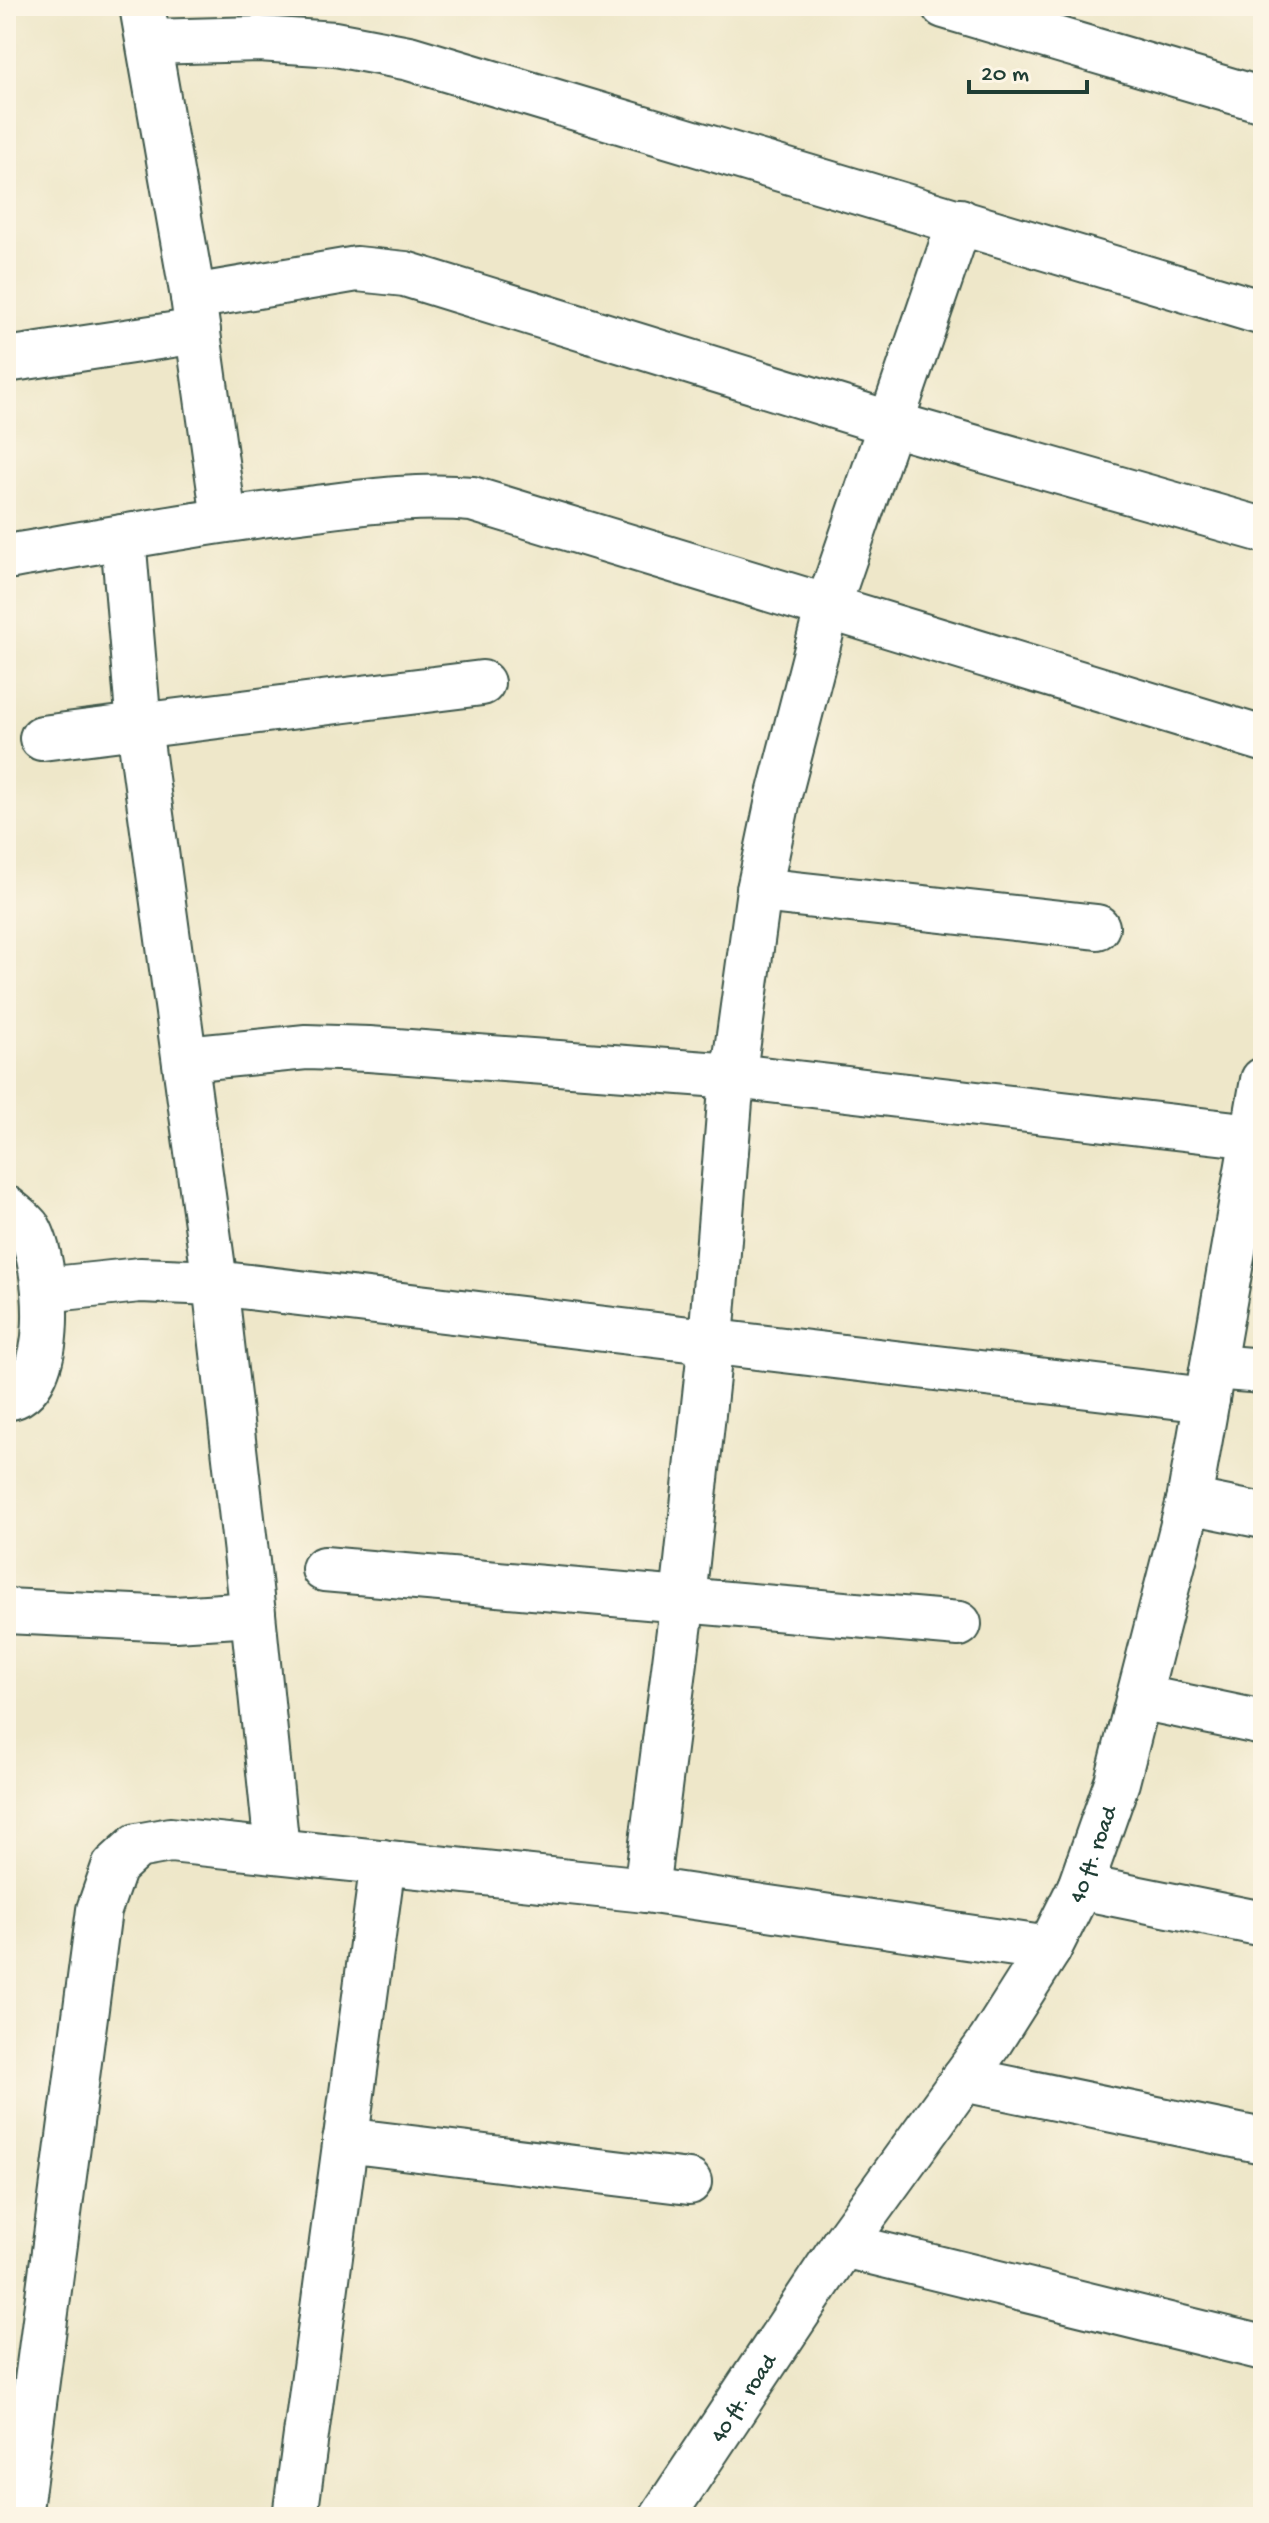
<svg xmlns="http://www.w3.org/2000/svg" width="1269" height="2523" viewBox="0 0 1269 2523" font-family="'Gochi Hand',sans-serif">
  <rect width="100%" height="100%" fill="#fcf5e5"/>
  <filter id="ink" filterUnits="userSpaceOnUse"><feTurbulence type="fractalNoise" baseFrequency=".0125" numOctaves="2"/><feDisplacementMap in="SourceGraphic" scale="16" xChannelSelector="R" yChannelSelector="G"/><feConvolveMatrix kernelMatrix="1 2 1 2 8 2 1 2 1" color-interpolation-filters="sRGB"/></filter>
  <filter id="wash" filterUnits="userSpaceOnUse"><feTurbulence type="fractalNoise" baseFrequency=".006" numOctaves="4" result="noise"/><feDisplacementMap in="SourceGraphic" scale="32" xChannelSelector="R" yChannelSelector="G"/><feGaussianBlur stdDeviation="1.8" result="paint"/><feColorMatrix in="noise" values="0 0 0 0 0 0 0 0 0 0 0 0 0 0 0 0 0 1.4 0 .05"/><feComposite in="paint" operator="in"/></filter>
  <g filter="url(#wash)">
    <rect width="100%" height="100%" fill="#eee7c9"/>
  </g>
  <g filter="url(#ink)">
    <g fill="none" stroke-linecap="round" stroke-linejoin="round">
      <g stroke="#3e564a" stroke-width="48">
        <g id="minor">
          <path d="M142,6L193,297L224,519"/>
          <path d="M944,6L1263,100"/>
          <path d="M149,42L259,39L335,44L409,58L1263,313"/>
          <path d="M193,297L357,269L405,274L892,424L1263,530"/>
          <path d="M6,360L198,331"/>
          <path d="M123,537L139,727L215,1283L253,1614L277,1850"/>
          <path d="M13,556C111,539 209,521 308,509C364,502 417,494 472,499L1263,739"/>
          <path d="M42,738L482,683"/>
          <path d="M759,890L1097,927"/>
          <path d="M185,1059L306,1047L369,1049L734,1076L1253,1136"/>
          <path d="M6,1208C13,1214 24,1221 29,1229C48,1263 60,1391 6,1398"/>
          <path d="M44,1290L140,1280L215,1283L1207,1400"/>
          <path d="M1213,1367L1263,1371"/>
          <path d="M1189,1501L1263,1516"/>
          <path d="M324,1569L959,1624"/>
          <path d="M6,1611L175,1619L253,1614"/>
          <path d="M1139,1697L1263,1723"/>
          <path d="M1080,1887L1263,1924"/>
          <path d="M646,1890L683,1599L711,1340L730,1101L759,890L779,795L828,606L960,221"/>
          <path d="M963,2079L1263,2141"/>
          <path d="M345,2140L689,2182"/>
          <path d="M843,2245L1263,2348"/>
          <path d="M19,2517L99,1910L114,1867L137,1846L170,1840L646,1890L1049,1949"/>
          <path d="M295,2517L383,1862"/>
          <path id="s1" d="M662,2517L843,2245L990,2042L1049,1949L1080,1887L1117,1782L1189,1501L1263,1080"/>
        </g>
      </g>
      <use href="#minor" stroke="#fff" stroke-width="44"/>
    </g>
  </g>
  <g text-anchor="middle" stroke-width="6" stroke-linejoin="round" paint-order="stroke">
    <g font-size="22" fill="#1f3d34" stroke="#fcf5e5">
      <text dy="8" stroke="none"><textPath href="#s1" startOffset="792">40 ft. road</textPath></text>
      <text dy="8" stroke="none"><textPath href="#s1" startOffset="144">40 ft. road</textPath></text>
    </g>
  </g>
  <rect width="1269" height="2523" fill="none" stroke="#fcf5e5" stroke-width="32"/>
  <path d="M969 80v12h118v-12" fill="none" stroke="#1f3d34" stroke-width="4"/>
  <text x="981" y="80" font-size="24" fill="#1f3d34" stroke="#fcf5e5" stroke-width="6" paint-order="stroke">20 m</text>
</svg>
